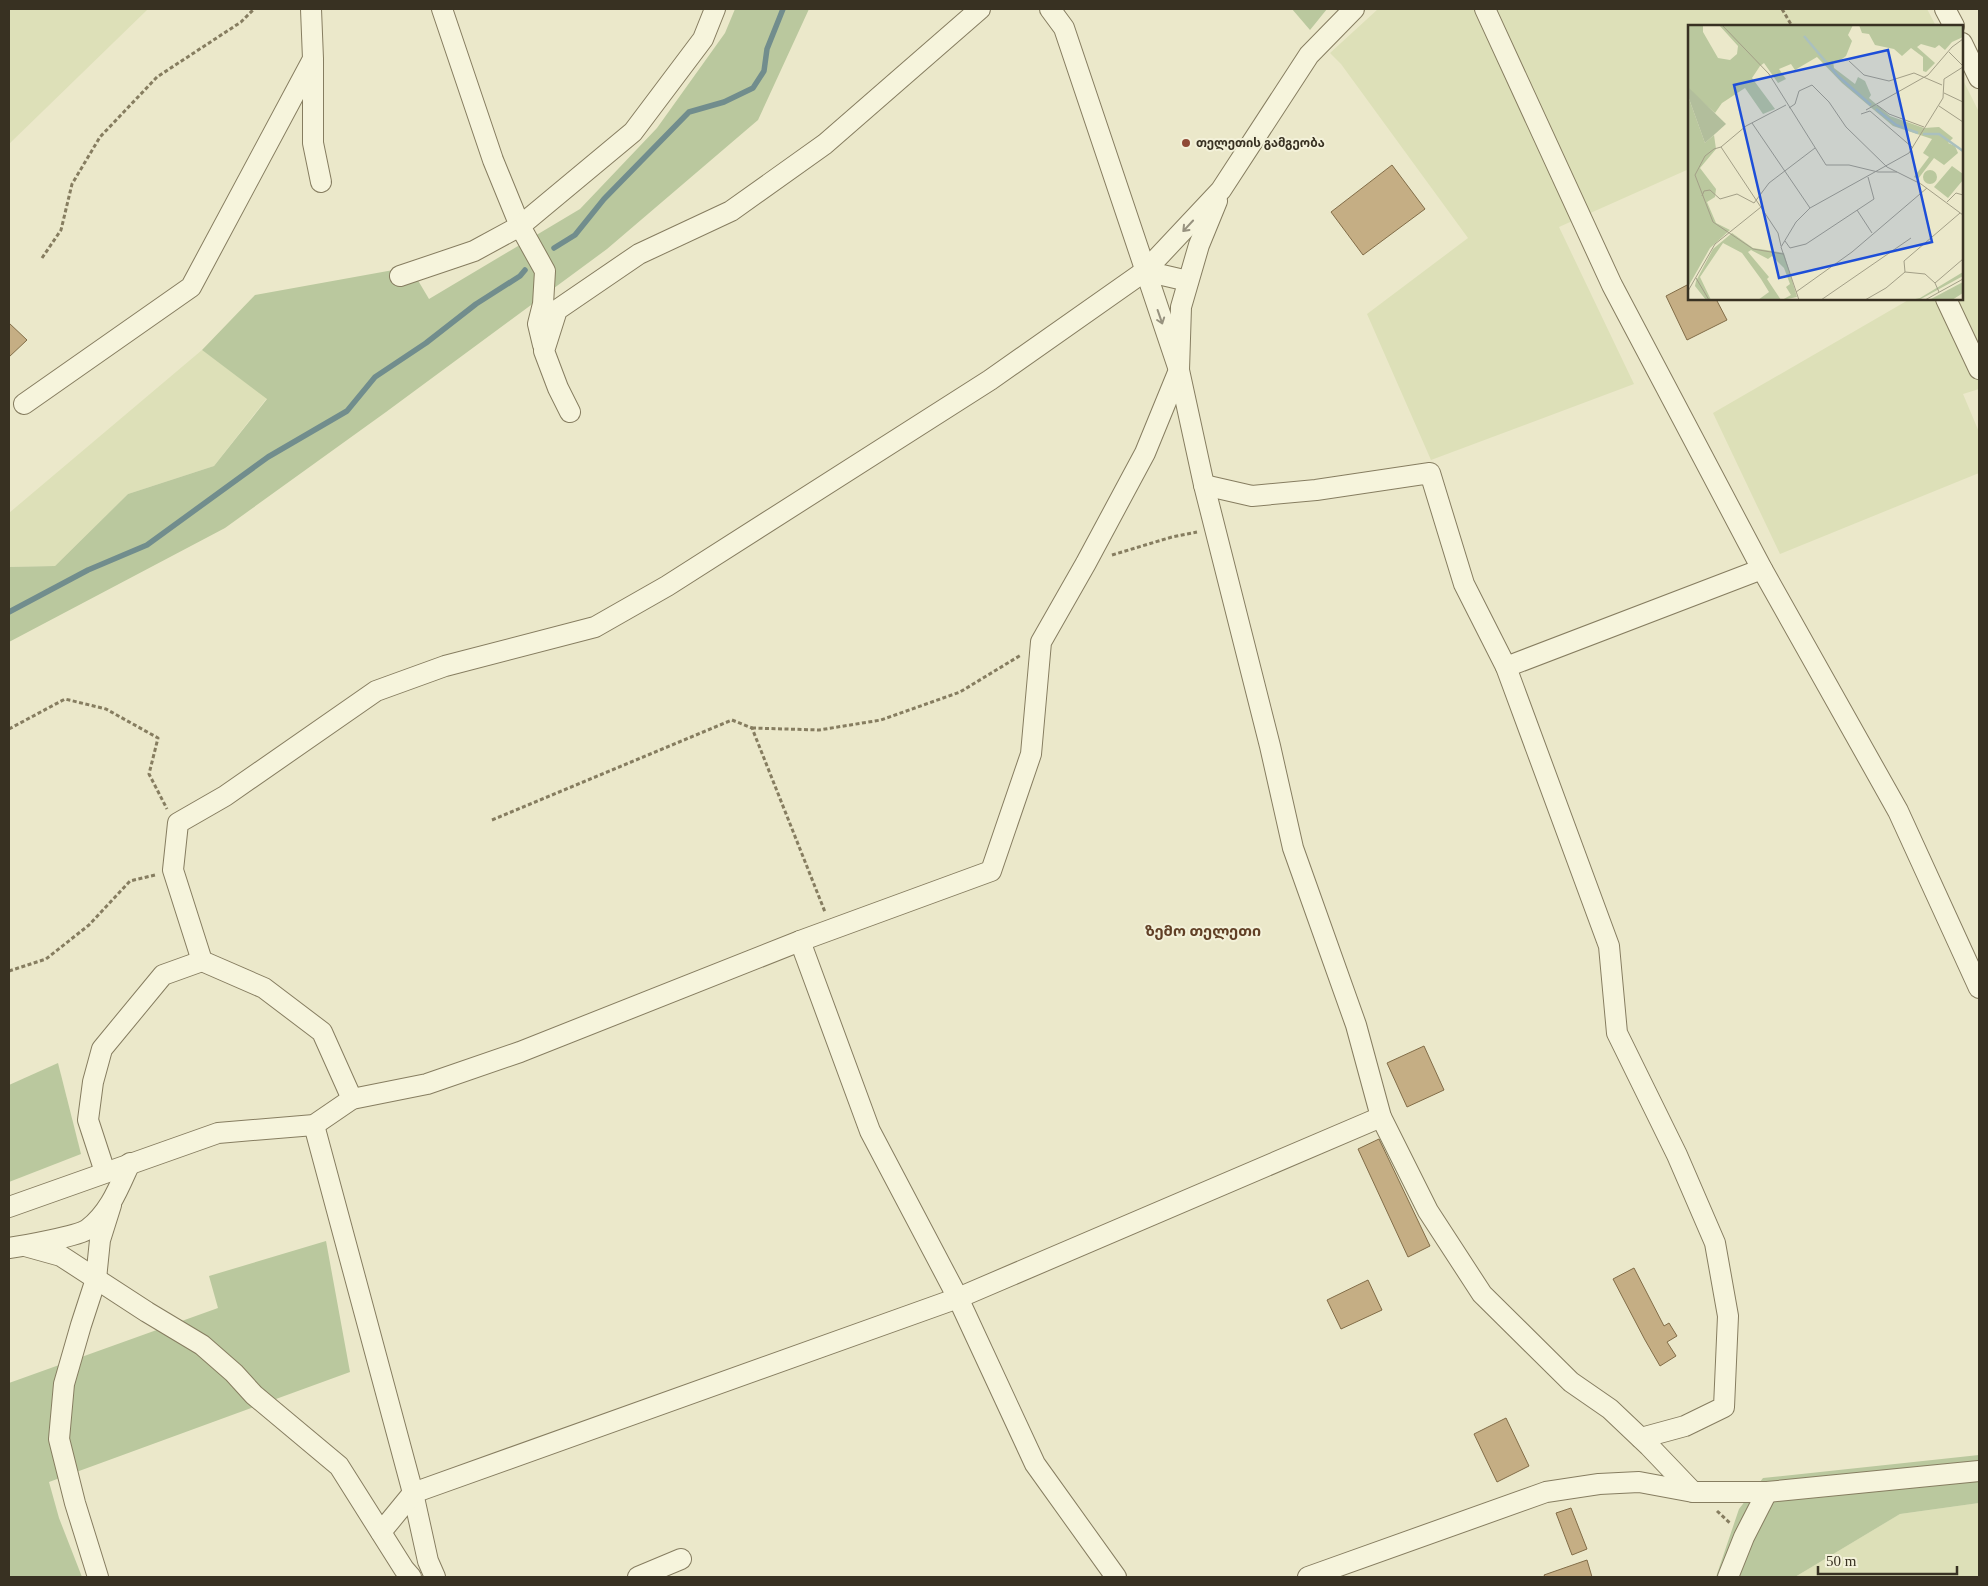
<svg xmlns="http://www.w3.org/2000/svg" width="1988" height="1586" viewBox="0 0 1988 1586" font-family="'Times New Roman','Noto Sans Georgian',serif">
  <rect width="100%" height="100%" fill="#ebe8ca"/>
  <g fill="#dde0b8">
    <path d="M9,9H148L9,144Z"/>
    <path d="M1378,9H1927L1936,26H1689V169L1559,227L1634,384L1431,460L1367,314L1468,238L1341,64L1330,53Z"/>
    <path d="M1962,78L1979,112V389L1963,394L1979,432V473L1780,554L1713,413L1910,299H1962Z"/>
    <path d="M202,350L267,398L214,466L128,494L55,566L9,567V513Z"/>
    <path d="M1979,1503V1577H1795L1900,1514Z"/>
  </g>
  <g fill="#bac89e">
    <path d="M735,9H809L758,120L607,249L386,412L225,528L9,642V567L55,566L128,494L214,466L267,399L202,350L255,295L410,267L429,299L580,209L657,128L725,33Z"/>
    <path d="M1292,9H1327L1310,30Z"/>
    <path d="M58,1063L81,1154L9,1182V1085Z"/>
    <path d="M326,1241L350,1372L49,1482L59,1518L82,1577H9V1383L218,1308L209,1276Z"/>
    <path d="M1979,1455V1503L1900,1514L1795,1577H1716L1739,1509L1763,1478Z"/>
  </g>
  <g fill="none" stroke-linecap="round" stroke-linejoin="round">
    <g stroke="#718d8d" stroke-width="5.5">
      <path d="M554,248L575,235L604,199L689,112L724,102L753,88L764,71L767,49L783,9"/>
      <path d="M9,612L88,570L147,545L268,457L347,411L375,377L426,343L476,304L520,276L525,270"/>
    </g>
  </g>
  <g fill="#c5ae84" stroke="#826d48">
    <path d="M1392,165L1425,209L1363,255L1331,212Z"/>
    <path d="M1689,284V299H1716L1727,320L1687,340L1666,296Z"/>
    <path d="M9,323L27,340L9,357Z"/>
    <path d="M1424,1046L1444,1090L1407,1107L1387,1063Z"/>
    <path d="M1379,1139L1430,1246L1408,1257L1358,1149Z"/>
    <path d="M1634,1268L1664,1326L1669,1323L1677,1336L1667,1342L1676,1356L1660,1366L1645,1340L1613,1279Z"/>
    <path d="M1368,1280L1382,1310L1341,1329L1327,1300Z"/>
    <path d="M1506,1418L1529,1466L1497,1482L1474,1434Z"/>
    <path d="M1571,1508L1587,1549L1572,1555L1556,1513Z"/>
    <path d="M1587,1560L1592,1577H1545L1544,1575Z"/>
  </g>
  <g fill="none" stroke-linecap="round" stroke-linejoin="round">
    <g stroke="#867d60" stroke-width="22">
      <g id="minor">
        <path d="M442,9L493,160L520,226L545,271L543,304L538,324L543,345"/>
        <path d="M1050,9L1064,28L1179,370L1204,485L1270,746L1293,848L1356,1025L1381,1117L1428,1211L1482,1294L1571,1382L1610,1409L1649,1446L1693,1492H1767L1979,1471"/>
        <path d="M1485,9L1612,285L1762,569L1898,811L1979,988"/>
        <path d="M1945,9L1954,26"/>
        <path d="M1962,43L1979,78"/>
        <path d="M313,61V143L321,182"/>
        <path d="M1145,271L1188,281"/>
        <path d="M400,276L474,251L520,226L633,132L703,39L715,9"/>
        <path d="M1946,299L1979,369"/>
        <path d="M24,404L191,287L313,59L311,9"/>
        <path d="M570,412L558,388L544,351L557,310L639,254L731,211L825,144L980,9"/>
        <path d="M1204,485L1252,496L1316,490L1430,473L1464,584L1506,667L1609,946L1617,1033L1677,1155L1715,1243L1728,1316L1724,1407L1685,1426L1641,1438"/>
        <path d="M1506,667L1762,569"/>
        <path d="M800,941L870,1131L958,1298L1035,1464L1116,1577"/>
        <path d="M352,1099L322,1032L264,988L202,961L173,870L178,823L225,796L376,691L445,666L595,627L667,586L990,380L1145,271L1221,190L1309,55L1354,9"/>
        <path d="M314,1125L413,1493L428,1561L435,1577"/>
        <path d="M105,1172L88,1120L93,1082L102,1049L163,975L202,961"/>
        <path d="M9,1207L218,1133L314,1125L352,1099L427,1084L520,1052L800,941L991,871L1031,754L1041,642L1086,563L1145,453L1179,370L1181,307L1199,245L1217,201"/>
        <path d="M25,1246L61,1256L147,1312L202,1345L234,1373L254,1395L339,1466L404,1569L411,1577"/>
        <path d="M9,1248C23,1246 79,1236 88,1229C110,1212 119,1187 130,1163"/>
        <path d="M381,1532L413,1493L958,1298L1381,1117"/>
        <path d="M98,1577L75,1503L59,1439L64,1384L81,1325L96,1279L100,1240L111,1205"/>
        <path d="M638,1577L681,1559"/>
        <path d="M1308,1577L1546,1492L1599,1484L1639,1482L1693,1492"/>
        <path d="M1728,1577L1744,1537L1767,1492"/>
      </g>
    </g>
    <g stroke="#867d60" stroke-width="3" stroke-dasharray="4 2.5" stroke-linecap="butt">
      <path d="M1782,9L1792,26"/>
      <path d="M42,258L61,230L72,184L100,137L157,77L241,22L254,9"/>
      <path d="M1112,555L1172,537L1197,532"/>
      <path d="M752,728L819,730L881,720L960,692L1021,655"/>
      <path d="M9,729L65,699L106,709L158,738L149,774L167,809"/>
      <path d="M492,820L732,720L752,728L825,912"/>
      <path d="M9,971L46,959L89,925L130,881L155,875"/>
      <path d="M1717,1511L1731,1524"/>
    </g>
    <use href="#minor" stroke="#f6f4dc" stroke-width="20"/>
  </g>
  <defs><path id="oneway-shaft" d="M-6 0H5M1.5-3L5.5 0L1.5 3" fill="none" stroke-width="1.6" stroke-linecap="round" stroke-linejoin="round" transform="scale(1.25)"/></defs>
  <g stroke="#97927f">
    <use href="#oneway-shaft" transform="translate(1188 226) rotate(133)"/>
    <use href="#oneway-shaft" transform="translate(1160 317) rotate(71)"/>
  </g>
  <circle fill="#8f4a36" stroke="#f3f1d9" stroke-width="2" cx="1186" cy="143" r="5"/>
  <g text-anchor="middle" stroke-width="4" stroke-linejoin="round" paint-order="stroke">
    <g font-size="12" font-weight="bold" fill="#383122" stroke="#f3f1d9" text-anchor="start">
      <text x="1196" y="147">თელეთის გამგეობა</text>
    </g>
    <g font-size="15" font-weight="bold" fill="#603f25" stroke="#f3f1d9">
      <text x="1203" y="936">ზემო თელეთი</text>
    </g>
  </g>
  <g transform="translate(1688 25)">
    <rect width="275" height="275" fill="#ebe8ca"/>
    <path d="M0,0H15V7L30,33L42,35L49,29L50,21L31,0H165L160,10L164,16L158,31L150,37L145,36L146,43L167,59L170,52L177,56L183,70L181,73L202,91L236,103L251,102L265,113L260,118L267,121L270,128L256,140L246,133L230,154L226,152L241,132L235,128L244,114L205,101L154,58L129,32L107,45L103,39L91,44L98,54L90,58L76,38L72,41L64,53L87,84L75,89L57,63L34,78L27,88L0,64ZM171,0H275V12L264,17L257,25L251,20L247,23L233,19L229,22L247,38L238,47L235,46V32L223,23L214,31L206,24L187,20L181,9L174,8ZM0,71L17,118L26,110L28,124L12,143L28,164L27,172L19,177L28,198L42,205L22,223L0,262ZM264,141L275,149V155L260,173L246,162ZM235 152a7 7 0 1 1 14 0a7 7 0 1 1-14 0ZM44,208L65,223L96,228L109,272L94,275L103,270L98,262L102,259L96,243L84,231L80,234L63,225L60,227L81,252L79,254L93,275H70L81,267L73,254L54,228L35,218L12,252L23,275H18L7,261L8,256L25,224ZM275,247V251L231,275H223L232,273ZM275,257V268L264,275H241Z" fill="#bac89e"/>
    <path d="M1,63L38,99L17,118L0,71Z" fill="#b2be9c"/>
    <path fill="none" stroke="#aac0be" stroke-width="2.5" d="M116,11L150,51L183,80M188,84L208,100L230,108M235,109H251L275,126"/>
    <path fill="none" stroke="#a39f87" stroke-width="1" d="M34,0L81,49L138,140H161L190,147H209M261,27L275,41M161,36L176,50L201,56L226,48L254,60M256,68L275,77M189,80L201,89L236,102M251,81L275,97M101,83L107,79L111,66L124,60L141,77L158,102L199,142L233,159L275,190M178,85L240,50L264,22L275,14M173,89L182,86L225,123M64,98L122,183M33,122L90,208L93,221M14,171L16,166L22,165L32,174L49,169L66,178L81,158L127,123M259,177L268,168L275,170M169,185L184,208M97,216L102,223L118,219L186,174L180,152M95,229L65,224L25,197L7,150L17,131L26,124L33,122L58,101L98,80M217,247L237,249L247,258L251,267M8,253L21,275M247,258L275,234M0,266L27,219L73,182M108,267L164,227L239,163M111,275L93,222L108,197L122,183L221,128L255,73L256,54L275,42M133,275L223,213M177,275L198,263L217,247L216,236L272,188M237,275L275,254"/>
    <path fill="#1d4ed8" fill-opacity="0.15" stroke="#1d4ed8" stroke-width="2.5" d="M200,25L244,217L91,253L46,60Z"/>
    <rect width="275" height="275" fill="none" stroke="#383122" stroke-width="2.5"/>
  </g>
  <rect width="1988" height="1586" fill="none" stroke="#383122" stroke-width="20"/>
  <path d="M1818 1566v8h139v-8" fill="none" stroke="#383122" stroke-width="2.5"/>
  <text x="1826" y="1566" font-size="15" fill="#383122" stroke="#f3f1d9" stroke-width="4" paint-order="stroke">50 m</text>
</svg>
